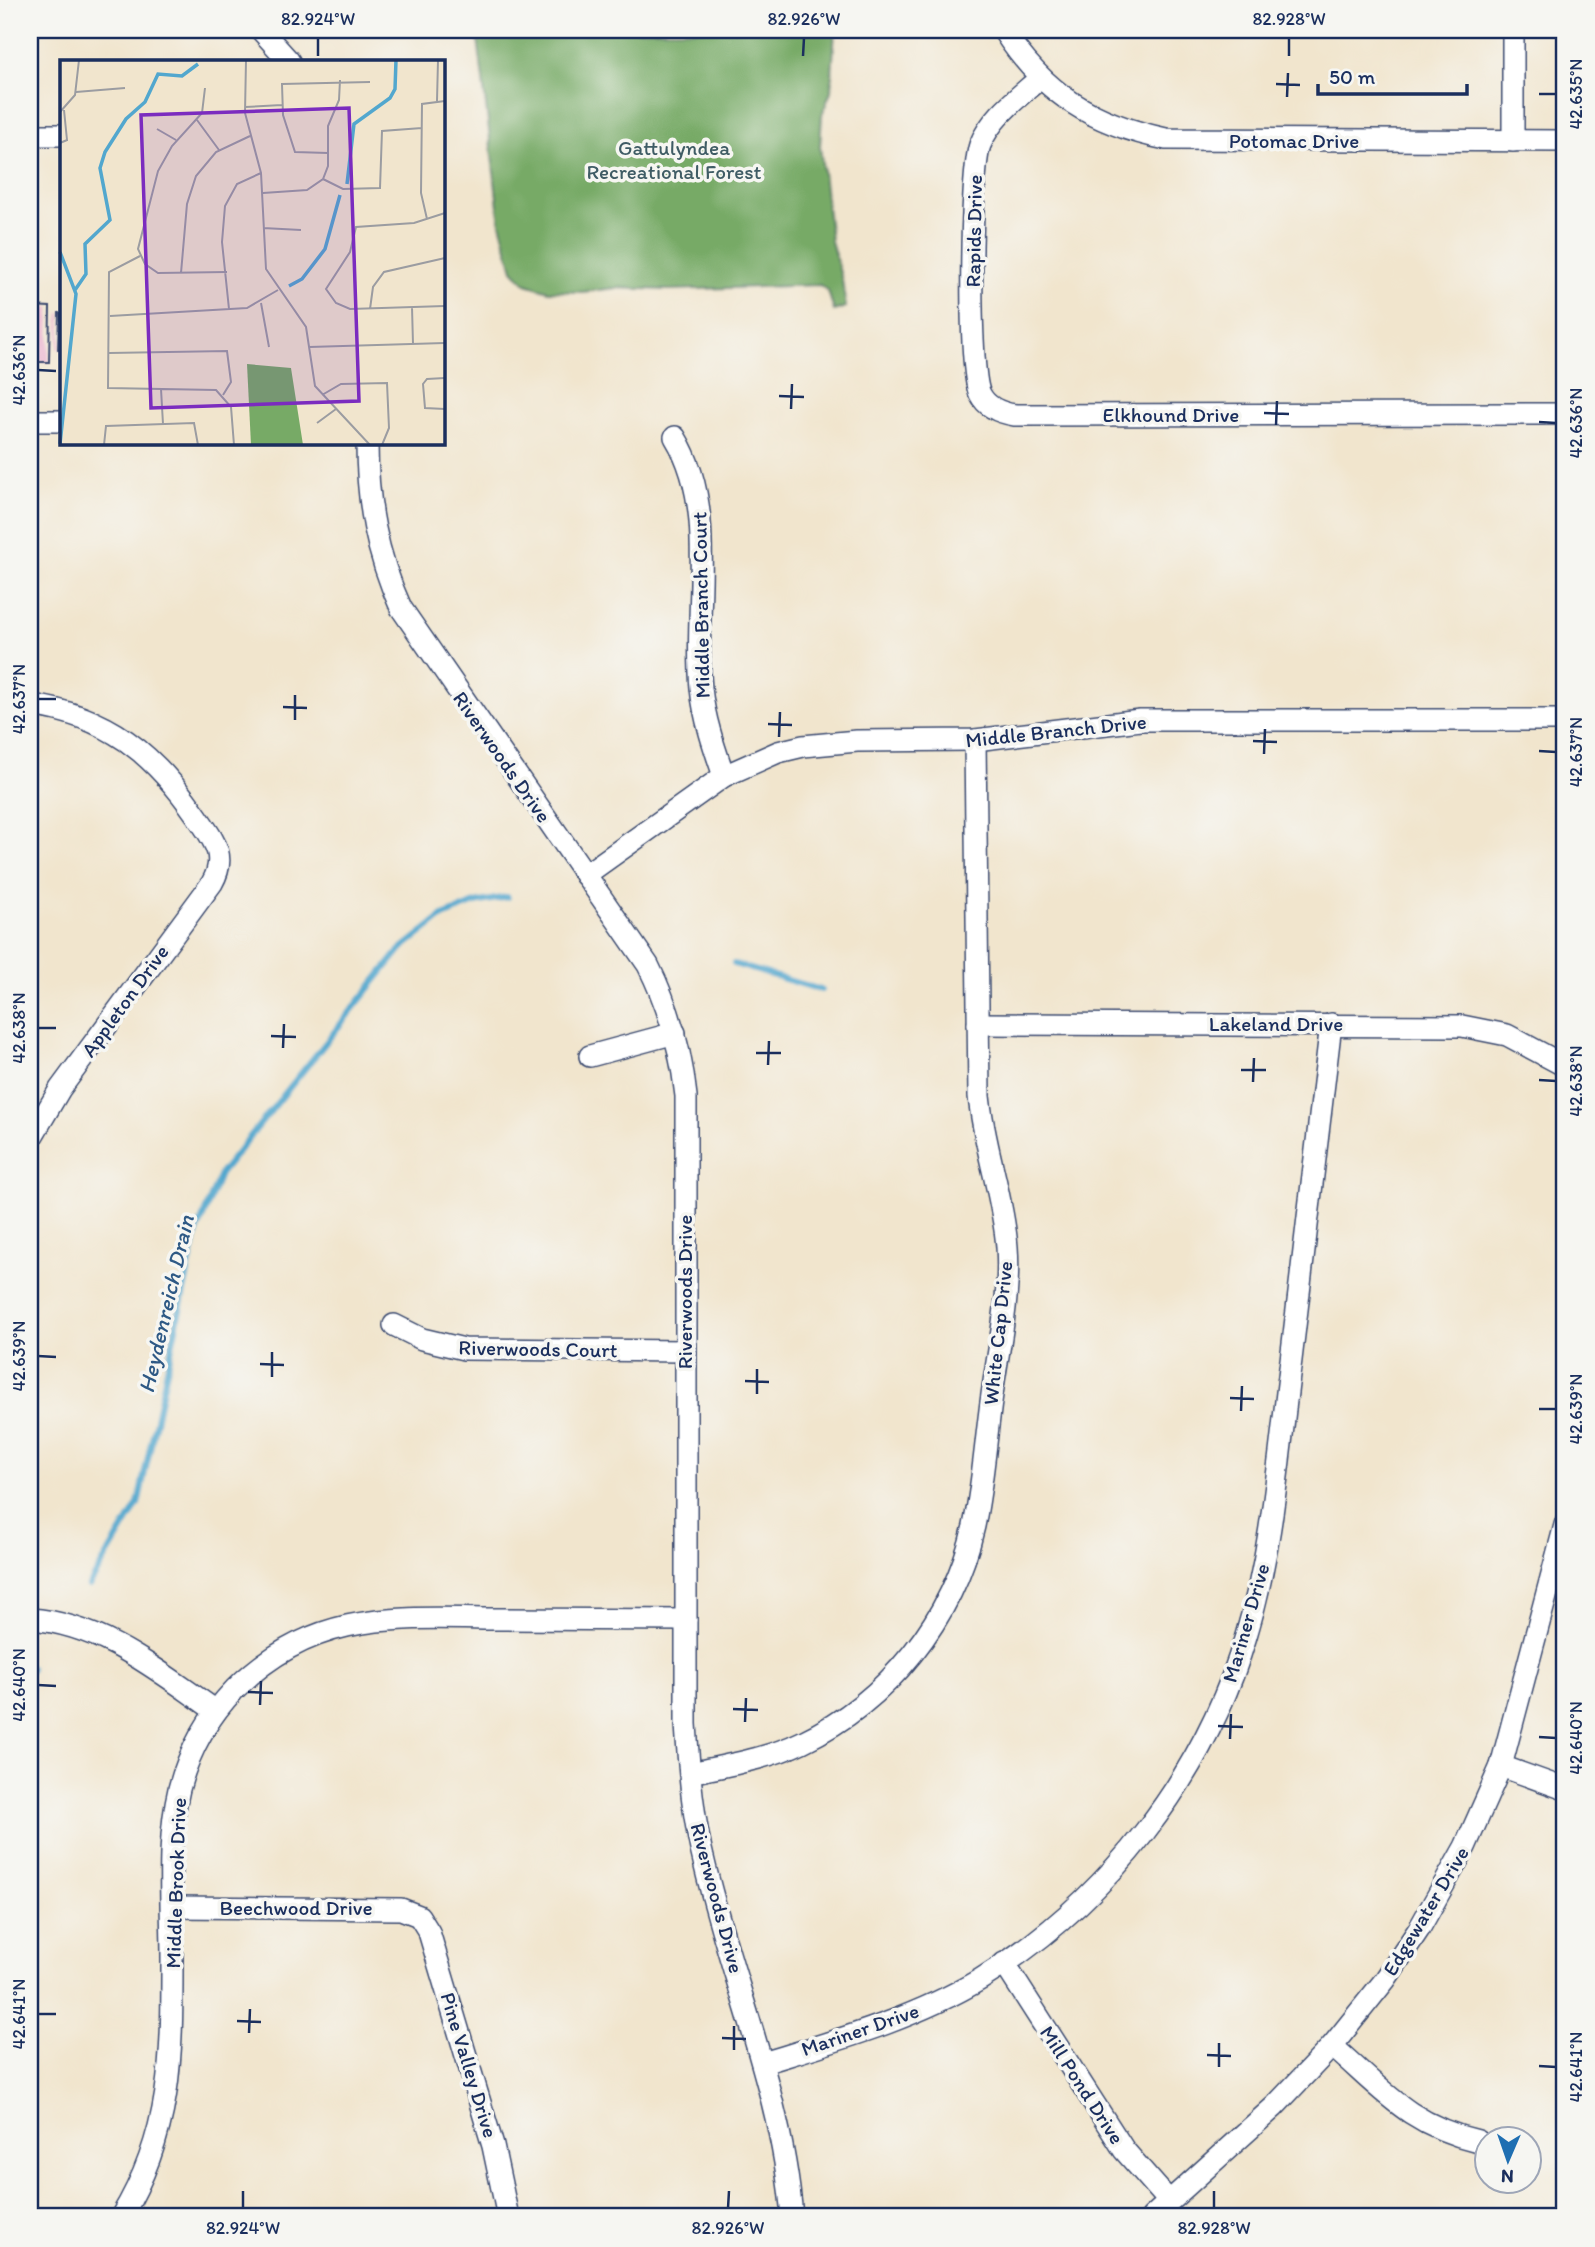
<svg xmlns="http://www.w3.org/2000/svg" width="1595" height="2247" viewBox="0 0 1595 2247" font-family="Itim,sans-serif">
  <rect width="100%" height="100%" fill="#f6f6f2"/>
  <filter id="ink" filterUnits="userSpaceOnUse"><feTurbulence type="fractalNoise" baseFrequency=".0143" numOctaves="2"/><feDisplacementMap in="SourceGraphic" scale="14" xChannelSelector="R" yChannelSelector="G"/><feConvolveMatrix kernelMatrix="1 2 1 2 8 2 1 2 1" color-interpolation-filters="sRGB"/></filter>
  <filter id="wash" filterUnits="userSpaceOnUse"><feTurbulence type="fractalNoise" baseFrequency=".00686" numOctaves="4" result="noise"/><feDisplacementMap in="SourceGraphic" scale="28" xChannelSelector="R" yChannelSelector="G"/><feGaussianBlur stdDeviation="1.57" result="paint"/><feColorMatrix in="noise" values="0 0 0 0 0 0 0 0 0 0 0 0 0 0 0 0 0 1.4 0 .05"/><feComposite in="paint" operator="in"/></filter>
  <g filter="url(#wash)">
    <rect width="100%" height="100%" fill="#f1e5cd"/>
    <path fill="#7a6" stroke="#496c62" stroke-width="2" d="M477,30H835L831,91L822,115L820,146L831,241L842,280L846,307L834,311L828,291L820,285L669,290L616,288L582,292L549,291L526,284L513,270L500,223Z"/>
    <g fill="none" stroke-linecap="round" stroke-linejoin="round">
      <g stroke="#52a7ce" stroke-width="6">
        <path d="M734,964L821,990"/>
        <path d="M89,1586L138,1504L196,1235L220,1174L401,949L443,916L475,903L507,897"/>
        <path d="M30,1671L31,1668"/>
      </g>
    </g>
    <g id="blocks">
      <g fill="#eaacca">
        <path d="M30,306L50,307L49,362H30Z"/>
        <path d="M59,313H61V349H58Z"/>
      </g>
    </g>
  </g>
  <g filter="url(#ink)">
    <use href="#blocks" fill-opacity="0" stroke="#3b4a6f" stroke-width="2"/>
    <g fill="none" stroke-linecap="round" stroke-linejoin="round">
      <g stroke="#3b4a6f" stroke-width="24">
        <g id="minor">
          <path d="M261,30L289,61"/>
          <path d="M1003,30C1044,94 1093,124 1166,139L1565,141"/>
          <path d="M1513,30V141"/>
          <path d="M1040,78C1019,97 991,117 980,145C970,172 968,370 980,394C987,408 1001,413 1015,415L1565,414"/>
          <path d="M30,135H61"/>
          <path d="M30,421H61"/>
          <path d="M675,437C719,509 693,607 701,688C704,718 714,747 724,776"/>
          <path d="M367,443C367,502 376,553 401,608L648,965C669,1007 681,1049 686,1096V1724C689,1771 693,1820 705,1866C733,1984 782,2095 792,2217"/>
          <path d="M30,705C108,715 154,754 197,816C213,840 228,855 212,883L60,1089L30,1140"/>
          <path d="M585,875L724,776L778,752L803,746L857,741L975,740L1140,720H1565"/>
          <path d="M978,1024L1462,1026L1507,1035L1565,1066"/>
          <path d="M590,1056L675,1033"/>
          <path d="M394,1325L422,1339L464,1349L685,1351"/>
          <path d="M30,1619C102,1624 158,1671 216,1711"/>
          <path d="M1501,1766L1565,1789"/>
          <path d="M690,1773C728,1765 767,1759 802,1742C888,1701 953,1619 974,1526C982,1488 985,1449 990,1410C996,1358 1011,1300 1007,1247C1003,1196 984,1147 979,1096L975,740"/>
          <path d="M172,1907L401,1909L419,1916L429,1932L493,2146L508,2217"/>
          <path d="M1004,1963L1124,2150L1168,2200"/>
          <path d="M1332,2046C1383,2090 1409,2125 1478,2141"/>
          <path d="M763,2063C838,2040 914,2019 981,1979C1107,1902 1204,1777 1246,1636C1273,1547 1279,1452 1291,1360C1304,1248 1318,1136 1331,1024"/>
          <path d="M121,2217C173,2132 172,2054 172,1958C172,1903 166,1843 179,1789C189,1751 208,1717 235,1689C315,1609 397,1618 501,1619C563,1619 624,1620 686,1620"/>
          <path d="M1152,2217L1274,2107L1332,2046L1385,1980L1419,1929L1465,1847L1501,1766L1565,1525"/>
        </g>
      </g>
      <use href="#minor" stroke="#fff" stroke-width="21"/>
    </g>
  </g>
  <path fill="none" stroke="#1b2f5e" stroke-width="2.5" d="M318,56V38M803,56L804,38M1289,56V38M1276,84L1300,85M1539,94H1556M1287,97L1288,73M38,370L56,371M779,396L804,397M791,409L792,384M1264,413L1289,414M1539,422L1556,423M1276,425L1277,401M38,699H56M283,707L307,708M295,720V695M768,724L792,725M779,737L780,712M1253,741L1277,742M1539,751L1556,752M1264,754L1265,729M38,1028H56M271,1036L296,1037M283,1048L284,1024M756,1053H781M768,1065L769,1041M1241,1070H1266M1539,1080L1556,1081M1253,1082L1254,1058M38,1356L56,1357M260,1364L284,1365M272,1377V1352M745,1381L769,1382M757,1394V1369M1230,1398L1254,1399M1539,1409H1556M1241,1411L1242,1386M38,1685L56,1686M248,1692L273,1693M260,1705L261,1681M733,1709L758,1710M745,1722L746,1698M1218,1726L1243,1727M1539,1737L1556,1738M1230,1739L1231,1714M38,2014H56M237,2021L261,2022M249,2033L250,2009M722,2038L746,2039M734,2050V2026M1207,2055L1231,2056M1539,2066L1556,2067M1219,2067V2043M243,2208V2191M728,2208L729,2191M1214,2208V2191"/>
  <g text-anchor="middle" stroke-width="7" stroke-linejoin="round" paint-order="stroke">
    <g font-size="21" fill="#1b2f5e" stroke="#f6f6f2">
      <text x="1294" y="148">Potomac Drive</text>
      <text transform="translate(974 231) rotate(-89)" y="7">Rapids Drive</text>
      <text x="1171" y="422">Elkhound Drive</text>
      <text transform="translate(701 605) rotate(-91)" y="7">Middle Branch Court</text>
      <text transform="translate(1056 731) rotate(-6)" y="7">Middle Branch Drive</text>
      <text transform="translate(502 757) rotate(55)" y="7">Riverwoods Drive</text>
      <text transform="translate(125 1001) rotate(-54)" y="7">Appleton Drive</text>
      <text x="1276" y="1031">Lakeland Drive</text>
      <text transform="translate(685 1292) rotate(-90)" y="7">Riverwoods Drive</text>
      <text transform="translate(998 1333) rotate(-84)" y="7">White Cap Drive</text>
      <text transform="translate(538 1349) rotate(1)" y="7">Riverwoods Court</text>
      <text transform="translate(1246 1623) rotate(-74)" y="7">Mariner Drive</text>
      <text transform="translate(176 1883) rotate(-88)" y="7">Middle Brook Drive</text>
      <text transform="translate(717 1898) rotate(75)" y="7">Riverwoods Drive</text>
      <text x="296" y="1915">Beechwood Drive</text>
      <text transform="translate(1426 1911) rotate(-59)" y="7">Edgewater Drive</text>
      <text transform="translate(860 2030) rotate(-19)" y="7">Mariner Drive</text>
      <text transform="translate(469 2065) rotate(73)" y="7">Pine Valley Drive</text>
      <text transform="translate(1082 2085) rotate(57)" y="7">Mill Pond Drive</text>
    </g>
    <g font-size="21" fill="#3f5c65" stroke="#f6f6f2">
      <text x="674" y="155">Gattulyndea<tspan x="674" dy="24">Recreational Forest</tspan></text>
    </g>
    <g font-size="23" font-style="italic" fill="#2e5985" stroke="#f6f6f2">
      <text transform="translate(166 1304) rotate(-77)" y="8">Heydenreich Drain</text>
    </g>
  </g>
  <g transform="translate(60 60)">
    <rect width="385" height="385" fill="#f1e5cd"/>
    <path d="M187,304L231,308L243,385H191Z" fill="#7a6"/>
    <path fill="none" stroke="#52a7ce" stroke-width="3.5" d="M287,124L294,64L330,38L335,29L336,0M0,192L16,234L0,384M229,226L242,219L265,189L280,135M15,230L26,214L25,184L50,160L40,108L45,92L66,59L85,42L98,14L122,16L138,4"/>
    <path fill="none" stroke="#9b9ca1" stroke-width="2" d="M186,0L185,53L201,113L206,209L246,267L255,326L310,385M145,28L142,53L112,86L98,111L78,189L85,204L98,213L167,212M16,32L65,28M377,41L378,0M185,47L222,45M0,52L15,35L19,0M137,60L159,90M97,69L116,80M0,83L7,80L4,50M268,93L235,92L223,55L222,24L310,22M263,119L283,129L320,128L322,71L362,68M203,133L247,130L263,119L268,106V66L279,40L280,20M385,153L354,163L296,167L290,192L266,229L276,243L290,249L385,246M367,159L361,133L362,44L385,41M203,168L241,170M80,196L49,212L48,328L156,330L171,347L174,385M121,213L127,144L136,116L156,92L190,76M201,243L209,287M352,247L353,284M169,249L162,182L165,146L177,124L201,113M310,249L313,227L324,212L385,198M50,256L187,248L218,230M249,287L385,283M49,293L167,291L171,322L163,335M385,318L367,319L363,324L365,348L385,349M101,329L103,364M262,335L281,324L327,323L329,368L322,385M257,363L276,349M44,385L46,366L134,363L138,385"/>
    <path fill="#7b2cbf" fill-opacity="0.15" stroke="#7b2cbf" stroke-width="3.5" d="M289,48L299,341L91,348L81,55Z"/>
    <rect width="385" height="385" fill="none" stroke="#1b2f5e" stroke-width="3.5"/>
  </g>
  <rect width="1595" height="2247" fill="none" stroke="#f6f6f2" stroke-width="77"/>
  <g transform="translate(1508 2160) rotate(182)"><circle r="33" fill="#f6f6f2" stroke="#9ea6b7" stroke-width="2"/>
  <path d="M0-5L12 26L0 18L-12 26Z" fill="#1f6fb2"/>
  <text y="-10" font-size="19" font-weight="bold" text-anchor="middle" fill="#1b2f5e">N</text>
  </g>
  <path d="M1318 84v10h149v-10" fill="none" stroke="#1b2f5e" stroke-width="3.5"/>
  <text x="1329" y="84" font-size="21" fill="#1b2f5e" stroke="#f6f6f2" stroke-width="5" paint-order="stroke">50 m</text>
  <rect x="38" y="38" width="1518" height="2170" fill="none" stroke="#1b2f5e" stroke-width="2.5"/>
  <g font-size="18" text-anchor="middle" fill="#1b2f5e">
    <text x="318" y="25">82.924°W</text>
    <text x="804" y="25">82.926°W</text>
    <text x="1289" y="25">82.928°W</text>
    <text transform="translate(1576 94) rotate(-90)" y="6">42.635°N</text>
    <text transform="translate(19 370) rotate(-90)" y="6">42.636°N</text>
    <text transform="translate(1576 423) rotate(-90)" y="6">42.636°N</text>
    <text transform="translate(19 699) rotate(-90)" y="6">42.637°N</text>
    <text transform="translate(1576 752) rotate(-90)" y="6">42.637°N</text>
    <text transform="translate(19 1028) rotate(-90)" y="6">42.638°N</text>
    <text transform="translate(1576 1081) rotate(-90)" y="6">42.638°N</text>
    <text transform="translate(19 1356) rotate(-90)" y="6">42.639°N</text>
    <text transform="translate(1576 1409) rotate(-90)" y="6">42.639°N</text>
    <text transform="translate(19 1685) rotate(-90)" y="6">42.640°N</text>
    <text transform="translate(1576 1738) rotate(-90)" y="6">42.640°N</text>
    <text transform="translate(19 2014) rotate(-90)" y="6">42.641°N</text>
    <text transform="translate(1576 2067) rotate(-90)" y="6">42.641°N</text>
    <text x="243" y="2234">82.924°W</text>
    <text x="728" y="2234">82.926°W</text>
    <text x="1214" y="2234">82.928°W</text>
  </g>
</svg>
